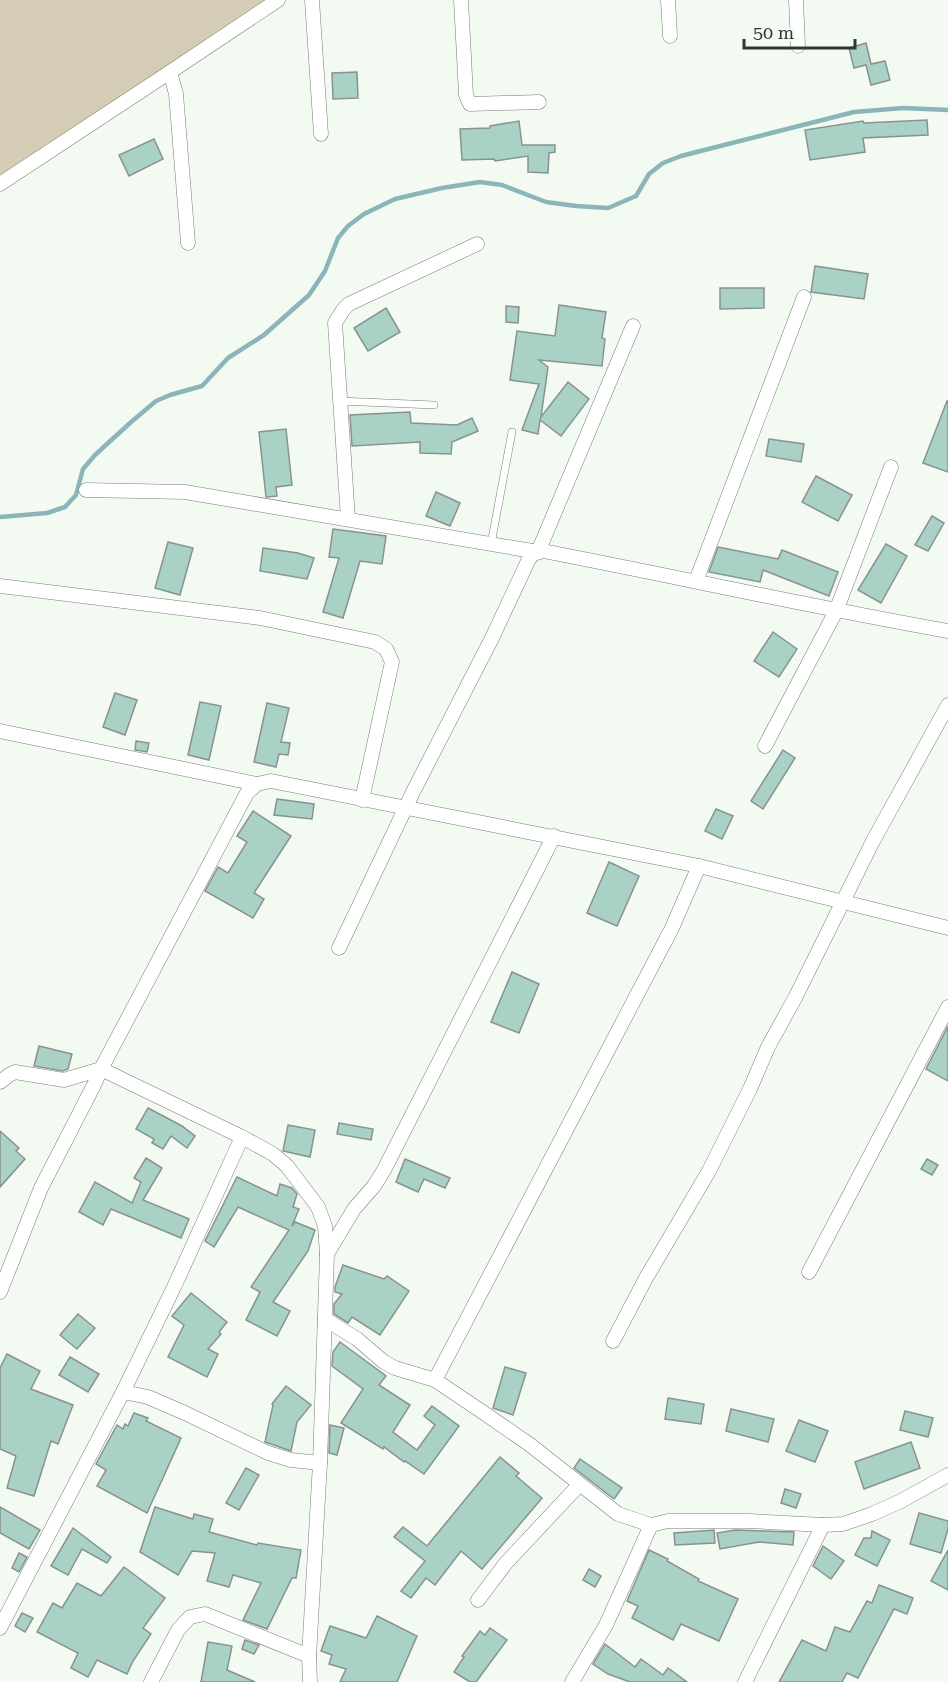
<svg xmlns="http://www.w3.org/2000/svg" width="948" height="1682" viewBox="0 0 948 1682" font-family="'Roboto Serif',serif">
  <rect width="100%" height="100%" fill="#f2faf2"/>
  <path fill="#d5ccb6" d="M0,0H270L0,182Z"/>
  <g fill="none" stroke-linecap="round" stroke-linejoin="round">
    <path stroke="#8cb5b9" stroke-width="4.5" d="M0,517L47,513L65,507L76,495L83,469L95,455L130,423L156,401L170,395L202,386L228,358L264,335L309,295L325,271L338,238L348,226L364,214L395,199L442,188L480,182L502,185L546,202L576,206L608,208L636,196L649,174L663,163L681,156L854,112L903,108L948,110"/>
  </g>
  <g fill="#aad1c6" stroke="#889390" stroke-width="1.5">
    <path d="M866,43L871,64L885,61L890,80L871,85L866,65L854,68L849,48Z"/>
    <path d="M357,72L358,98L333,99L332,73Z"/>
    <path d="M927,120L928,135L863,138L865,152L810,160L805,130L863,121L864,123Z"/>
    <path d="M519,121L522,145H555V152L549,153L548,173L528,172V156L495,161L494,159L462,160L460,129L490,128V126Z"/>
    <path d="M154,139L163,159L129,176L119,155Z"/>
    <path d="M815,266L868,274L864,299L811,292Z"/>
    <path d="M720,288H764V308L720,309Z"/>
    <path d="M559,305L606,312L602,338L605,339L602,366L539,360L548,367L541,417L568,382L589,399L561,436L540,420L538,434L522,430L539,384L510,380L517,331L555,336Z"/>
    <path d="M506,306L519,307L518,323L506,322Z"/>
    <path d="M386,308L400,332L368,351L354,328Z"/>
    <path d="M947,401H948V472L923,463Z"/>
    <path d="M410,412L411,423L457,425L472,418L478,431L452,442L451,454L420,453V442L352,446L350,415Z"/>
    <path d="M286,429L292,485L276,487L277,496L266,497L259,432Z"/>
    <path d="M769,439L804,444L801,462L766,456Z"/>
    <path d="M816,476L852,495L838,521L802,502Z"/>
    <path d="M436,492L460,503L450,526L426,516Z"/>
    <path d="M932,516L944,523L928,551L915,545Z"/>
    <path d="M333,529L386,536L382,564L360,561L343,618L323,612L339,558L329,557Z"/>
    <path d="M168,542L193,548L180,595L155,588Z"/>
    <path d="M886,544L907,556L881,603L858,590Z"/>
    <path d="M718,547L778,559L782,550L838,572L829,596L763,570L760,582L709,572Z"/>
    <path d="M263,548L298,553L314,558L307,579L260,571Z"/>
    <path d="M773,632L797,649L779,677L754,661Z"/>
    <path d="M115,693L137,700L125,735L103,727Z"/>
    <path d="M200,702L221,706L209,760L188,755Z"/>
    <path d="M267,703L289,708L281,742L290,743L288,755L279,754L276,767L254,762Z"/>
    <path d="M136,741L149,743L147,752L135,750Z"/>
    <path d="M783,750L795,758L763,809L751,801Z"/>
    <path d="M277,799L314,804L312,819L274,815Z"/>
    <path d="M716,809L733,816L722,839L705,831Z"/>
    <path d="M253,811L291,836L254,893L264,899L253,918L205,891L218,867L228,873L247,842L237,836Z"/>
    <path d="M609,862L639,876L617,926L587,913Z"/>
    <path d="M512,972L539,984L519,1033L491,1022Z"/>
    <path d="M948,1026V1081L926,1069Z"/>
    <path d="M39,1046L72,1054L68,1069L63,1071L34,1066Z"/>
    <path d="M148,1108L182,1126L195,1136L187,1148L171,1136L163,1149L152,1143L154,1139L136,1129Z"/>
    <path d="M339,1123L373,1129L371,1140L337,1134Z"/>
    <path d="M288,1125L315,1130L310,1157L283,1151Z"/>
    <path d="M0,1131L19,1148L16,1151L25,1159L0,1187Z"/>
    <path d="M146,1158L162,1168L143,1200L189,1219L181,1238L111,1209L103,1225L79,1212L95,1182L132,1203L141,1182L134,1178Z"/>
    <path d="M405,1159L450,1178L445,1188L424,1179L418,1192L396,1182Z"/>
    <path d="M927,1159L938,1165L932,1175L921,1169Z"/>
    <path d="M237,1177L277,1196L280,1184L292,1188L297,1194L293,1207L299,1209L292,1226L295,1222L315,1230L308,1251L273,1302L290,1311L277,1336L246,1320L260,1292L251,1287L289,1230L238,1207L214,1247L205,1241Z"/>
    <path d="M343,1265L384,1279L387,1276L409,1291L380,1335L352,1317L348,1323L334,1314V1304L342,1294L335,1292V1287Z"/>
    <path d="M191,1293L227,1322L219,1332L221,1334L208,1349L218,1354L207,1377L168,1357L184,1325L172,1316Z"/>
    <path d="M78,1314L95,1328L77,1349L60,1335Z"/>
    <path d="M340,1342L386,1376L379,1385L410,1405L393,1432L417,1450L435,1425L424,1416L432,1406L459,1426L424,1474L405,1461L404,1462L384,1447L383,1449L341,1423L363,1389L332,1366L333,1352Z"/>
    <path d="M7,1354L40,1371L31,1389L73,1405L58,1444L51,1441L34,1496L7,1488L16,1456L0,1449V1368Z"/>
    <path d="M70,1357L99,1374L88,1392L59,1375Z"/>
    <path d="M505,1367L526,1373L513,1415L493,1408Z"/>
    <path d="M286,1386L311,1405L297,1422L291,1451L265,1442L273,1405L272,1404Z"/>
    <path d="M668,1398L704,1404L701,1424L665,1419Z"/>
    <path d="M731,1409L774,1419L768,1442L726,1431Z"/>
    <path d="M905,1411L933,1418L928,1437L900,1430Z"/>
    <path d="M134,1413L148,1418L146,1421L181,1438L147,1513L97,1486L106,1470L96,1464L117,1425L123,1429L125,1424L128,1426Z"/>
    <path d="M799,1420L828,1431L815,1462L786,1451Z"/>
    <path d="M330,1425L344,1428L337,1455L329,1453Z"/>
    <path d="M911,1442L920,1468L864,1489L855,1462Z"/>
    <path d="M500,1457L519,1473L516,1476L542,1498L482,1569L461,1551L435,1585L426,1578L411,1598L401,1591L425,1561L394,1537L403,1527L427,1546Z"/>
    <path d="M580,1459L622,1488L614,1499L574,1468Z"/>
    <path d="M246,1468L259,1475L239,1510L226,1503Z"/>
    <path d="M785,1489L801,1494L796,1508L781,1503Z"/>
    <path d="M0,1507L40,1530L29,1549L0,1533Z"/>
    <path d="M155,1507L193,1519L194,1514L213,1519L209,1532L257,1545L258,1543L301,1550L296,1578H292L267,1629L243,1620L261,1583L233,1575L229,1587L207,1581L215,1553L192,1551L178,1575L140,1552Z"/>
    <path d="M919,1513L948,1521V1529L941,1553L910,1544Z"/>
    <path d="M73,1528L111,1557L107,1563L82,1549L68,1575L51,1566Z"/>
    <path d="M714,1530L715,1543L675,1545L674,1533Z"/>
    <path d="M735,1530L794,1532L793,1545L759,1542L720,1549L717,1533Z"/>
    <path d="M872,1531L890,1540L877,1566L855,1555L864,1538H871Z"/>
    <path d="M823,1546L844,1561L831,1579L813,1566Z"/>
    <path d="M649,1550L668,1559L667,1561L699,1579L698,1581L738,1599L719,1641L681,1624L673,1640L632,1618L638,1606L627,1601Z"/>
    <path d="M948,1550V1590L931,1581Z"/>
    <path d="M19,1553L27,1557L19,1572L12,1568Z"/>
    <path d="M124,1567L165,1598L143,1628L151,1634L133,1661L127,1674L97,1660L88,1677L71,1668L78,1653L37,1632L53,1603L62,1608L77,1583L101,1596Z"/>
    <path d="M589,1569L601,1576L595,1587L583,1580Z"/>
    <path d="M879,1585L913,1598L907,1614L894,1609L858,1678L847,1673L842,1682H779L802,1640L826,1651L835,1627L850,1632L867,1601L872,1603Z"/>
    <path d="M22,1613L33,1618L25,1632L15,1626Z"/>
    <path d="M377,1616L417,1636L397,1682H340L346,1669L329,1664L332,1655L321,1651L330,1626L366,1638Z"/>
    <path d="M490,1628L507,1640L476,1682H470L454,1672L464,1657L462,1656L480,1631L485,1635Z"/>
    <path d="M245,1640L259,1645L254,1654L242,1649Z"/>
    <path d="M208,1642L232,1646L227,1670L255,1682H201Z"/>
    <path d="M605,1644L635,1667L641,1659L663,1675L668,1668L687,1682H630L608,1674L593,1664Z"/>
  </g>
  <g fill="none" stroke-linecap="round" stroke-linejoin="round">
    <g stroke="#777e77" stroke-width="8">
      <g id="service">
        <path d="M339,401L434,405"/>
        <path d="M491,544L512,432"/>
      </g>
    </g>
    <g stroke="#777e77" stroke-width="15">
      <g id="minor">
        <path d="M312,0L321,134"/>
        <path d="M461,0L466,95L470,104L539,102"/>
        <path d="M668,0L670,36"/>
        <path d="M796,0L798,46"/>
        <path d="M170,72L278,0"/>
        <path d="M0,184L170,72L176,94L188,243"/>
        <path d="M86,490L185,492L538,552L633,326"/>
        <path d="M348,519L335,323L343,310L349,304L477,244"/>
        <path d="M696,581L804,297"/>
        <path d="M0,586L260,618L375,642L386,649L392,662L362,800"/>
        <path d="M0,731L257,784"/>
        <path d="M765,746L836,611L891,467"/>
        <path d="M339,948L414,790L492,638L529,559L533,554L543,551C678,577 812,607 948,631"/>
        <path d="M0,1082L9,1075L15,1072L64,1080L101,1069L242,1137L273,1154L287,1166L318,1207L325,1226L327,1254L320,1463L309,1656L310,1682"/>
        <path d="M327,1254L354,1209L374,1186L384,1170L554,836"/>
        <path d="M809,1272L948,1007"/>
        <path d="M0,1292L41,1188L94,1085L101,1069L247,793L257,784L271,781L699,866L948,928"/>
        <path d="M325,1319L357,1339L384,1362L395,1368L435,1380L484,1413L529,1444L618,1514L651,1525L668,1521H748L823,1525L843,1524L872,1514L901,1501L948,1475"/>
        <path d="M613,1341L646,1278L709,1171L750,1089L768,1047L795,998L873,841L948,705"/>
        <path d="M435,1380L672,928L699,866"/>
        <path d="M123,1392L148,1397L185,1413L268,1453L291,1460L320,1463"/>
        <path d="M478,1600L506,1563L579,1485"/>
        <path d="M0,1628L123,1392L175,1285L242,1137"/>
        <path d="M151,1682L178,1630L190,1617L205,1614L309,1656"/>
        <path d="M572,1682L606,1625L651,1525"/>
        <path d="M745,1682L823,1525"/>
      </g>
    </g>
    <use href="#service" stroke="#fff" stroke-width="7"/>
    <use href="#minor" stroke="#fff" stroke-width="14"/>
  </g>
  <path d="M744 39v9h111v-9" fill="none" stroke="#323532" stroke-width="3"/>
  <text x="753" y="39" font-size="18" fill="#323532" stroke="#f2faf2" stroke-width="4.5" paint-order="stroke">50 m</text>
</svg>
